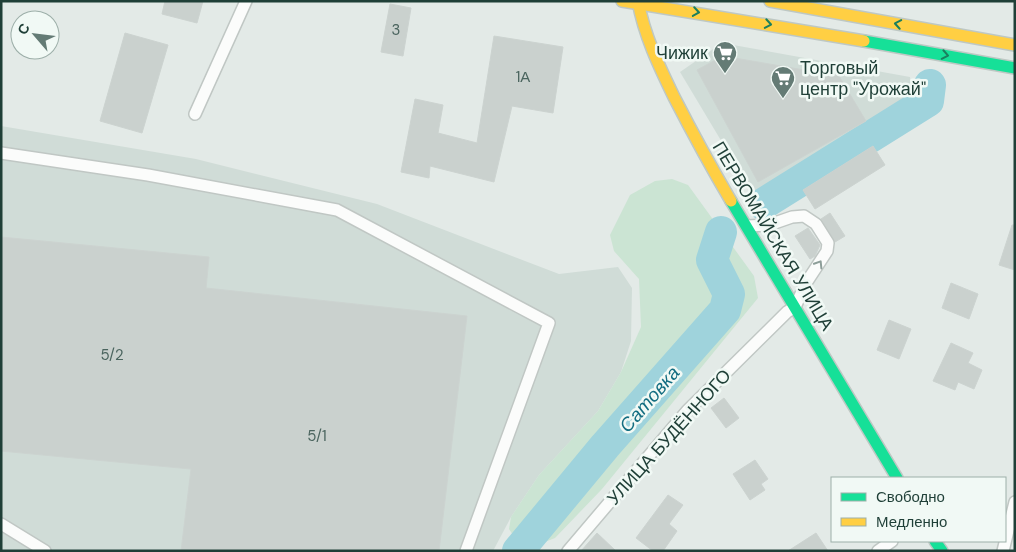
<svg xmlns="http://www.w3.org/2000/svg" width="1016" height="552" viewBox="0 0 1016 552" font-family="'DM Sans',sans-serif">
  <rect width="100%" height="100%" fill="#e3eae7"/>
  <g fill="#d0dcd7">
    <path d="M722,43L910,77L912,99L756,199L680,72Z"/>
    <path d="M1,126L196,159L377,204L559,274L618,267L632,288L631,341L621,372L598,411L539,475L511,517L493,551H1Z"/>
  </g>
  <path fill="#cbe4d3" d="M672,179L688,185L754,276L758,298L602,489L555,538L532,547L515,538L509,529L511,517L539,475L598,411L621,372L641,327L639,279L614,251L610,235L630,195L655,181Z"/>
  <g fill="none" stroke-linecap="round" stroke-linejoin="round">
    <g stroke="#9fd3dc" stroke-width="32">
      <path d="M763,204L928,101L930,85"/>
      <path d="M518,551L605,446L725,310L729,294L712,260L721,232"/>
    </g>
  </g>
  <g fill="#cad1ce" stroke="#ccd3d0">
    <path d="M165,1H203L197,23L162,14Z"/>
    <path d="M390,4L411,8L403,56L381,52Z"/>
    <path d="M125,33L168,45L142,133L100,121Z"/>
    <path d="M494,36L563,47L553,113L512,106L494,182L430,166L429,178L401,172L415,99L443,105L438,133L477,143Z"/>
    <path d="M723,56L839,76L866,121L758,182L697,70Z"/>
    <path d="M873,146L885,165L815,209L803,190Z"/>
    <path d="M830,213L845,236L835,242L821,219Z"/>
    <path d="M1012,225H1015V270L999,265Z"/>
    <path d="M808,228L820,245L815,256L810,259L795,236Z"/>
    <path d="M1,237L209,257L206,288L467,316L439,551H181L191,469L1,451Z"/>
    <path d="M951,283L978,294L969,319L942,308Z"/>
    <path d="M889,320L911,329L899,359L877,350Z"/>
    <path d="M951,343L973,353L968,363L982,370L974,389L958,382L955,390L933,381Z"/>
    <path d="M724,398L739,418L726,428L711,408Z"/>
    <path d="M755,460L768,479L761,484L765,490L750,500L733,474Z"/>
    <path d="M668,495L683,505L669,524L677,531L663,551H653L636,538Z"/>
    <path d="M597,533L616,551H581Z"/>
    <path d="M816,533L828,551H788Z"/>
  </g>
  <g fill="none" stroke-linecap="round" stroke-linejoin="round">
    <g stroke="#c0c7c4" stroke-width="14">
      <g id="lane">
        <path d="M195,114L246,1"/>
        <path d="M1,153L148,175L337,210L549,323L466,551"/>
        <path d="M1,524L45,551"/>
        <path d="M568,551L687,411L787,312L795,307L806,283L827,251L828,243L816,224L804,216L792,217L769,225L747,226"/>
        <path d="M878,551L892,541"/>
        <path d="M1003,551L1015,502"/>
      </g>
    </g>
    <g stroke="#bec8c4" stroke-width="14">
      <g id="fast">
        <path d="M864,41L1015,68"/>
        <path d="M731,201L897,478"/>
        <path d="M935,541L942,551"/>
      </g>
    </g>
    <g stroke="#bec8c4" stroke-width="14">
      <g id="slow">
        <path d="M622,1L864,41"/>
        <path d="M638,1C644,35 659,66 674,97C692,132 711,167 731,201"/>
        <path d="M770,1L1015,45"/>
      </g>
    </g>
    <use href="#lane" stroke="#fbfcfb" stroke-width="11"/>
    <use href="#fast" stroke="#16e098" stroke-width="11"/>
    <use href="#slow" stroke="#ffcf43" stroke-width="11"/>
  </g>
  <defs><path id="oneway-chevron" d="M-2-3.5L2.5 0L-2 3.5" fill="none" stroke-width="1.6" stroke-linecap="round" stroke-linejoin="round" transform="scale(1.25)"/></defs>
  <g stroke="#1b7f5e">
    <use href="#oneway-chevron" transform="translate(696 12) rotate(9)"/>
    <use href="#oneway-chevron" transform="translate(768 24) rotate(10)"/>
    <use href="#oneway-chevron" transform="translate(898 24) rotate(-170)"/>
    <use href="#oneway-chevron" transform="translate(945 55) rotate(11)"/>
  </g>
  <use stroke="#8d9e99" href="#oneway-chevron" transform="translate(819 264) rotate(-58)"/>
  <defs>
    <g id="supermarket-pin" transform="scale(1.25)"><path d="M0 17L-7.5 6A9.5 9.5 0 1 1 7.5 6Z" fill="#647b75" stroke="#f1f9f5"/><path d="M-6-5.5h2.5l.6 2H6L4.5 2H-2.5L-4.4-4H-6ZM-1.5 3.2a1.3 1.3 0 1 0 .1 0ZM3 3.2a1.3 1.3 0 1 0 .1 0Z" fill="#fff"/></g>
  </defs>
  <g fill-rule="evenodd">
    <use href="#supermarket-pin" x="725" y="53"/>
    <use href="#supermarket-pin" x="783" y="78"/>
  </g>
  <g text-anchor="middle" stroke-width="5" stroke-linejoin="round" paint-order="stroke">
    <g font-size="15" fill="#4a645e">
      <text x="396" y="35">3</text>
      <text x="523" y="82">1А</text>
      <text x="112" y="360">5/2</text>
      <text x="317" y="441">5/1</text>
    </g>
    <g font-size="18" fill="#1f3f37" stroke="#f1f9f5" text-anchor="end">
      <text x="708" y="59">Чижик</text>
      <text x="800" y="74" text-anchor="start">Торговый<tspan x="800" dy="21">центр "Урожай"</tspan></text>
    </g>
    <g font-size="18" fill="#1f3f37" stroke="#f1f9f5">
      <text transform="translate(773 236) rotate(59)" y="6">ПЕРВОМАЙСКАЯ УЛИЦА</text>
      <text transform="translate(669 437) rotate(-48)" y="6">УЛИЦА БУДЁННОГО</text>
    </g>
    <g font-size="19" font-style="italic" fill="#136d81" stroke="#f1f9f5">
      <text transform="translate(649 399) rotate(-49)" y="7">Сатовка</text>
    </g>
  </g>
  <rect width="1016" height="552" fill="none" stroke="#1f3f37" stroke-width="5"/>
  <rect x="831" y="477" width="175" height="65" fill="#f1f9f5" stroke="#9dafa9"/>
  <rect x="841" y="493" width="25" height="8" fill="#16e098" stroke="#9dafa9"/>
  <text x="876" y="502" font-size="15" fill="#1f3f37">Свободно</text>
  <rect x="841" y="518" width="25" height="8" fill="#ffcf43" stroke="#9dafa9"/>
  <text x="876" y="527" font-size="15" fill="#1f3f37">Медленно</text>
  <g transform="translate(35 35) rotate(298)"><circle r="24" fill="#f1f9f5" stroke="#9dafa9"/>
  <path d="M0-4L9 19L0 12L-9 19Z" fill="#647b75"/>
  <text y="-8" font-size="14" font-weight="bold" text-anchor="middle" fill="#1f3f37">С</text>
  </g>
</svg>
